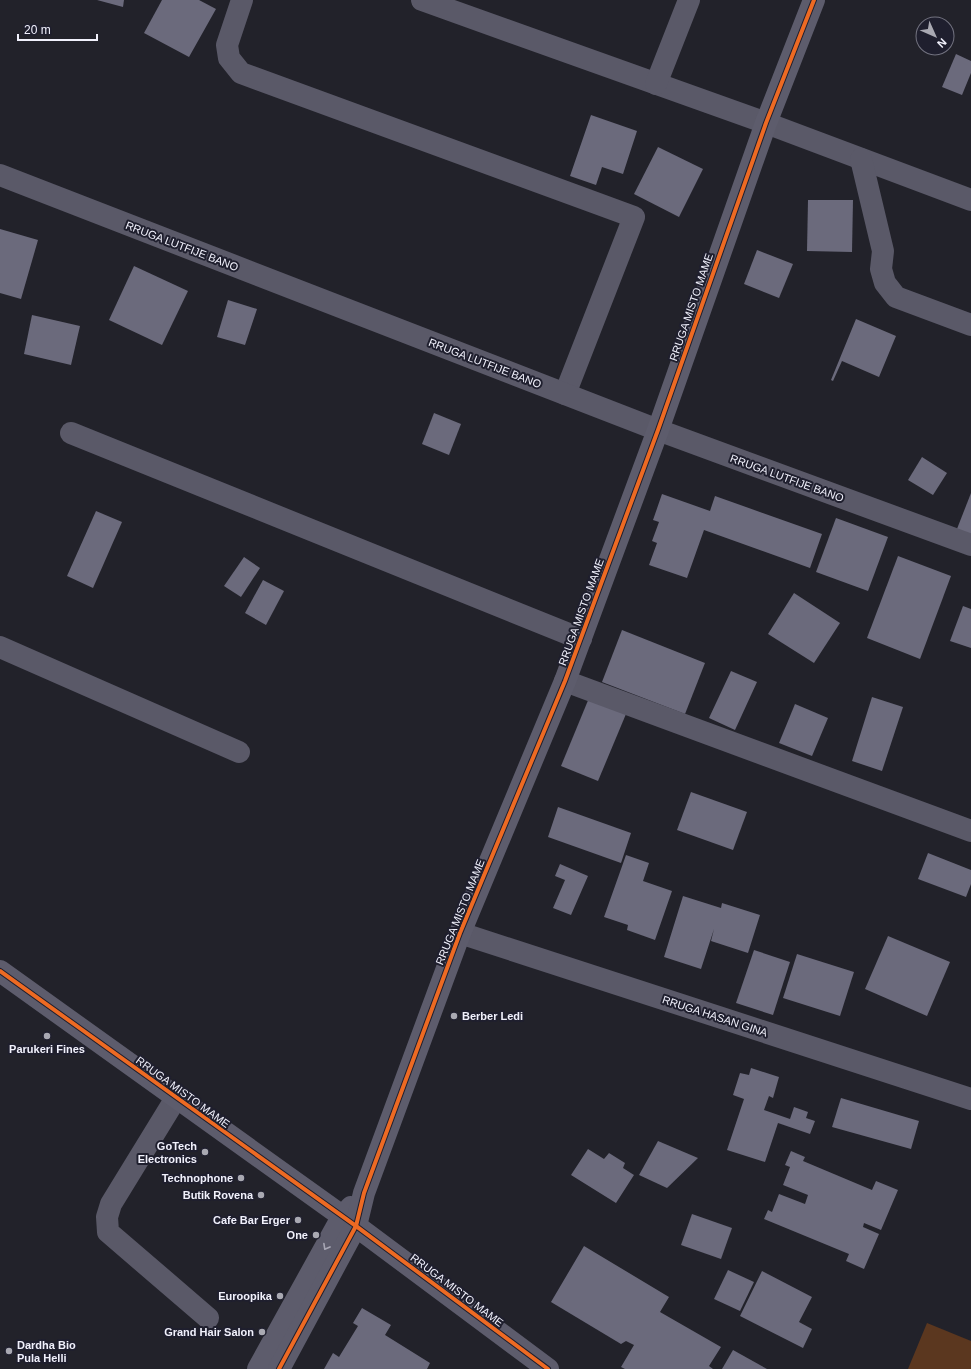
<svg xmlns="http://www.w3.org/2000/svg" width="971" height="1369" viewBox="0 0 971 1369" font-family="Helvetica,sans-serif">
  <rect width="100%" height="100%" fill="#22222a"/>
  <path fill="#5b371f" d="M927,1323L971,1341V1369H908Z"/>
  <g fill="#6b6a7c">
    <path d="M97,0H124L123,7Z"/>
    <path d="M162,0H199L216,9L189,57L144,33Z"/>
    <path d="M956,54L971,61V73L962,95L942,87Z"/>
    <path d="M591,115L637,131L623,174L602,167L596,185L570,176Z"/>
    <path d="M658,147L703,169L679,217L634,194Z"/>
    <path d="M808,200H853L852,252L807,251Z"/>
    <path d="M0,229L38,240L21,299L0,293Z"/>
    <path d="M757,250L793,264L779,298L744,284Z"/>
    <path d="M134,266L188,291L162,345L109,320Z"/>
    <path d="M228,300L257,309L245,345L217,337Z"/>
    <path d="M32,315L80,326L71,365L24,354Z"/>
    <path d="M856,319L896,336L879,377L842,361L833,381L831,380Z"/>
    <path d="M434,413L461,424L449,455L422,444Z"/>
    <path d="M922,457L947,473L933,495L908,480Z"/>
    <path d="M971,493V540L955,534Z"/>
    <path d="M662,494L710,511L715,496L822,534L810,568L704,530L687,578L649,565L657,543L652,541L659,522L653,520Z"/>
    <path d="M96,511L122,522L93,588L67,576Z"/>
    <path d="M836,518L888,537L868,591L816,572Z"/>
    <path d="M898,556L951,576L920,659L867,638Z"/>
    <path d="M244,557L260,568L241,597L224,586Z"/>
    <path d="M263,580L284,591L266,625L245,613Z"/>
    <path d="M794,593L840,623L814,663L768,634Z"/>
    <path d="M963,606L971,609V648L950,641Z"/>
    <path d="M622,630L705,663L685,714L602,682Z"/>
    <path d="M731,671L757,682L735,730L709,718Z"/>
    <path d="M872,697L903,707L882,771L852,761Z"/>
    <path d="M589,698L626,714L598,781L561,766Z"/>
    <path d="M795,704L828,718L812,756L779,743Z"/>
    <path d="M691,792L747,812L733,850L677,830Z"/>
    <path d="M558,807L631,833L621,863L548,837Z"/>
    <path d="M928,853L971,870V884L966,897L918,879Z"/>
    <path d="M626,855L649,863L643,881L672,891L655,940L627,930L628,925L604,917Z"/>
    <path d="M560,864L588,876L571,915L553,908L565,880L555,876Z"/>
    <path d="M683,896L721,908L722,903L760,915L748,953L711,941L714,929L701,969L664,957Z"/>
    <path d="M888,936L950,962L927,1016L865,989Z"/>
    <path d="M754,950L790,962L773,1015L736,1003Z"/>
    <path d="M797,954L854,972L840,1016L783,998Z"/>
    <path d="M751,1068L779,1077L773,1098L769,1096L764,1110L790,1119L794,1107L808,1112L806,1118L815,1121L810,1134L778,1123L765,1162L727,1150L744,1099L733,1095L740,1073L749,1075Z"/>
    <path d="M841,1098L919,1121L911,1149L832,1127Z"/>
    <path d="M658,1141L698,1158L667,1188L639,1175Z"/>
    <path d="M588,1149L604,1159L609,1153L625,1163L623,1168L634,1175L616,1203L571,1175Z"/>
    <path d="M791,1151L805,1157L803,1161L872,1190L876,1181L898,1190L881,1230L864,1223L863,1227L879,1234L864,1269L846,1261L849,1254L764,1219L768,1210L772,1212L779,1194L805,1204L808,1195L783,1185L790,1167L785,1165Z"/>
    <path d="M692,1214L732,1228L721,1259L681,1245Z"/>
    <path d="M584,1246L669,1297L660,1312L721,1347L709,1366L713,1369H625L621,1367L634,1345L626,1341L621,1344L551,1302Z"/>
    <path d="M728,1270L754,1282L740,1311L714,1299Z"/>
    <path d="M762,1271L812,1297L799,1322L812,1329L803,1348L740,1316Z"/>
    <path d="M362,1308L391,1325L385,1335L430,1363L427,1369H324L333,1353L339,1357L358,1326L353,1323Z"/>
    <path d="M733,1350L767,1369H722Z"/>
  </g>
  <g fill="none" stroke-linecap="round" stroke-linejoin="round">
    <g stroke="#5a5968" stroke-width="22">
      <path d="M242,0L227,45L229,58L241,73L634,217L565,394"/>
      <path d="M422,0L766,123L971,200"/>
      <path d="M656,84L689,0"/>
      <path d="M861,159L883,251L881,269L885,283L896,297L971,325"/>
      <path d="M0,175L658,430L971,545"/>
      <path d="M71,433L581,639"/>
      <path d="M0,647L239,752"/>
      <path d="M565,681L971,831"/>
      <path d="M460,933L971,1099"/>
      <path d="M176,1098L111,1204L107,1217L108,1232L208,1318"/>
    </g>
    <g stroke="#5d5c6c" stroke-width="22">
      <path d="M0,971L356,1226L548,1369"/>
      <path d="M258,1369L342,1217L351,1207"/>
      <path d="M279,1369L356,1226L364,1193L460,933L565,681L658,430L766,123L814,0"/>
    </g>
    <g stroke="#1f1f2e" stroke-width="6">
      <g id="cycleway">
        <path d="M0,971L356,1226L548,1369"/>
        <path d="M279,1369L356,1226L364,1193L460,933L565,681L658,430L766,123L814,0"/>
      </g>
    </g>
    <use href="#cycleway" stroke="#ed6a23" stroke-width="4"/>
  </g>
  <defs><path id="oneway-chevron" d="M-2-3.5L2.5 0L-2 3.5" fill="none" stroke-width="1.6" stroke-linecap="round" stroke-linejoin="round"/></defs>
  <use stroke="#a7a6b4" href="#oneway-chevron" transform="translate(326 1247) rotate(119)"/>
  <g fill="#a9a9b2" stroke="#1f1f2e" stroke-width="1.5">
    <circle cx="454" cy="1016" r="4"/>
    <circle cx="47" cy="1036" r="4"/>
    <circle cx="205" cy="1152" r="4"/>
    <circle cx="241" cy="1178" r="4"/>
    <circle cx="261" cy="1195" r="4"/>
    <circle cx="298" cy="1220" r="4"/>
    <circle cx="316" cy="1235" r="4"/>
    <circle cx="280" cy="1296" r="4"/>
    <circle cx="262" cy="1332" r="4"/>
    <circle cx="9" cy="1351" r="4"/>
  </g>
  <g text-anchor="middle" stroke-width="4" stroke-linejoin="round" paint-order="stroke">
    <g font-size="11" fill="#f1f1fc" stroke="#1f1f2e">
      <text transform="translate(182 246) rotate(21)" y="4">RRUGA LUTFIJE BANO</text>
      <text transform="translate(691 307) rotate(-71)" y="4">RRUGA MISTO MAME</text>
      <text transform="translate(485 363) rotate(21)" y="4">RRUGA LUTFIJE BANO</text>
      <text transform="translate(787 478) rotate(20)" y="4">RRUGA LUTFIJE BANO</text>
      <text transform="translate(581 612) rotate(-70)" y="4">RRUGA MISTO MAME</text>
      <text transform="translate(460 912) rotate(-68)" y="4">RRUGA MISTO MAME</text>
      <text transform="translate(715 1016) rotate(18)" y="4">RRUGA HASAN GINA</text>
      <text transform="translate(183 1092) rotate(36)" y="4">RRUGA MISTO MAME</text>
      <text transform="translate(457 1290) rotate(37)" y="4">RRUGA MISTO MAME</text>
    </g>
    <g font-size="11" font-weight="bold" fill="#f1f1fc" stroke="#1f1f2e" text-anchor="end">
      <text x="462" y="1020" text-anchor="start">Berber Ledi</text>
      <text x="47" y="1053" text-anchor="middle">Parukeri Fines</text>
      <text x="197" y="1150">GoTech<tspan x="197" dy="13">Electronics</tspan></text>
      <text x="233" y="1182">Technophone</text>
      <text x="253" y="1199">Butik Rovena</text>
      <text x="290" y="1224">Cafe Bar Erger</text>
      <text x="308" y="1239">One</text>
      <text x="272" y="1300">Euroopika</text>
      <text x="254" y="1336">Grand Hair Salon</text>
      <text x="17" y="1349" text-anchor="start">Dardha Bio<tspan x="17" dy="13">Pula Helli</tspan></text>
    </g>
  </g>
  <g transform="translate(935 36) rotate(135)"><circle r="19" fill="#1f1f2e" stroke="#737380"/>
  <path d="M0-3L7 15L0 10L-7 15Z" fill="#a9a9b2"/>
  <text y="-6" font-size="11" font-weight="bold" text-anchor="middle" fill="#f1f1fc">N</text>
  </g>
  <path d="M18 34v6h79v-6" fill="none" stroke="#f1f1fc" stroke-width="2"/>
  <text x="24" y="34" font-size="12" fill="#f1f1fc" stroke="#1f1f2e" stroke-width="3" paint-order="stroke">20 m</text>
</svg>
